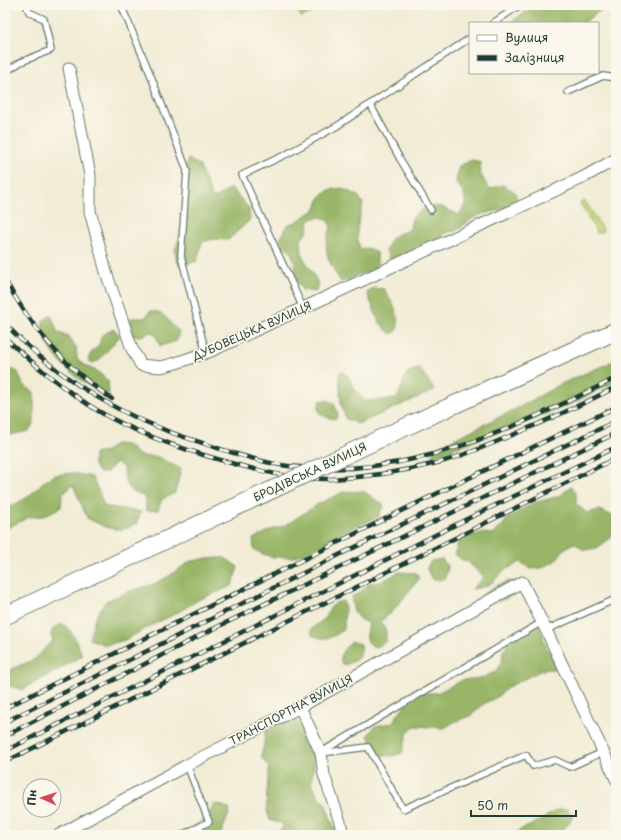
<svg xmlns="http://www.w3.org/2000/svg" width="621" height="840" viewBox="0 0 621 840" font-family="'Playpen Sans',sans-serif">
  <rect width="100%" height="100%" fill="#fbf7ec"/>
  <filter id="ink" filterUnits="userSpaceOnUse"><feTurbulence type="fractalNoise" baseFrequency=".025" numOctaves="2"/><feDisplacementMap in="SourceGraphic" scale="8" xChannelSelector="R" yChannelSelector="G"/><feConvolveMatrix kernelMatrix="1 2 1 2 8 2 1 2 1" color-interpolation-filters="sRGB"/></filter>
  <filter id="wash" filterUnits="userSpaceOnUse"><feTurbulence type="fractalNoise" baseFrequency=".012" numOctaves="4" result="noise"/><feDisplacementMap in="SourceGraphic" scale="16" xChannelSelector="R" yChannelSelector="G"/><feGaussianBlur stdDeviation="0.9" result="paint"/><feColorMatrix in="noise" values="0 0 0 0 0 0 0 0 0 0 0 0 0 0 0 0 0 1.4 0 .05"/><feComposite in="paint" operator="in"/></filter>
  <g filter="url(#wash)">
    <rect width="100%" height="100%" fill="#f2ecd5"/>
    <g fill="#c2d477" stroke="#708856">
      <path d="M296,5H311L313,12L301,17Z"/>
      <path d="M585,201L603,230L602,232L597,233L580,203Z"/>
    </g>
    <g fill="#99b668" stroke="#5c7a4e">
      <path d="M536,5H611L595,14L584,23H510Z"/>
      <path d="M188,159L199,165L213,199L231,188L249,208L250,220L228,240L213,239L202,242L197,261L181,266L177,263L175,250L184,223V174Z"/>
      <path d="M472,160L481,162L480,173L489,189L503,185L515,192L518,202L500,210L482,214L473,218L456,231L447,232L433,245L406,255L390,259L386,251C388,246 390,239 394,236C398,233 404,233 410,229L412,218L427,206L442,207L459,215C469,200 466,196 456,182L459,166Z"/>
      <path d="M342,188L358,196L363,203C359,221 354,232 360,249H371L377,253V270L357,275L348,280L341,282C329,262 321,251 331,228L328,219L319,217L309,220L308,230L301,240L302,255L318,283L316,292L302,290L297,281L294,260L291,252L280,240L287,225L296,222L316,209L320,197L329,190Z"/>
      <path d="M373,288L384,289C391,301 403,317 396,332L390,334L379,322L367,293Z"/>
      <path d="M150,311C168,312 166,322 179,331L177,341L160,346L156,335L151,332L141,336L130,335L128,329L131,318H145Z"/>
      <path d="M51,315L58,333L68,336L76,347L77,358L84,365L98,372L108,381L109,394C82,388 39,350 43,321Z"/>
      <path d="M114,329L120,336L98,361L92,363L88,360L91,353L99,345L102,335Z"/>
      <path d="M616,360V382C598,389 583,399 566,406C522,425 477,440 432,456L433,449L520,407L561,384Z"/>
      <path d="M5,367L18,372L23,385L34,392V422L29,431L5,436Z"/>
      <path d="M419,368L435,390L358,424L346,419L341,405L339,374L341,371L348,376L355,389L365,401L397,399L407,373Z"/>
      <path d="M327,400L334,404L338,414L336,419L329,418L320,414L318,408L320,401Z"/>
      <path d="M115,444L127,445L140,456L158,457L181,469L175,493L162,499L158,510L146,511V497C128,490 125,489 124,469L117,462L107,472L100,473L94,466V454L106,451Z"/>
      <path d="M73,473L92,477L99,492L104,506L141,512L136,524L121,530L105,527L87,518L73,485L62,495L61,507L43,516L29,517L5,529V506L10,507L28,497L42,483L55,475Z"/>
      <path d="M571,486L576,493V504L587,513L599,510L613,516L612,537L597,548L584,550L574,543L565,548L555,561L542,568L531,569L520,562L509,568H506C494,581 491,587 472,589L484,577L467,561L462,560L455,554L458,543L465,538L480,533L493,534L502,526L508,518L533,503L560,496Z"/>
      <path d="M363,491L384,505L378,517L344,532L320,546L293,557H271L254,550L253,539L271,530L286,525L320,503L343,492Z"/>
      <path d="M207,558H225L238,567L232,586L200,599L173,615L154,624L125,640L106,645L89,639L95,618L106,601L128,592L154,584L169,576L189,562Z"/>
      <path d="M442,559L448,567L445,578C434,583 430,579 427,568L431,561Z"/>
      <path d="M399,572L416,573L419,579L391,613L381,621L386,631V641L376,647C363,644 367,632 369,623C354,619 352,610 352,596L358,594L369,583L380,582Z"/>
      <path d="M509,581L517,586L514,594C505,599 496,604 484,600L483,595L495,586Z"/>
      <path d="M343,601L345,608L344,629C333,638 325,641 312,635L311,629C315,626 320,623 324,619C331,610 329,603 343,601Z"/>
      <path d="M533,622L539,625L545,644L554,662L555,669L542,670L508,687L497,697L485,703L470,716L454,722L444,728L417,726L408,731L402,753L392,756L381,755L373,748L368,735L375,726L392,723L404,706L421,693H437L463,680L482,678L495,672L502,662L503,651L512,639L525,630Z"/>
      <path d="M62,623C73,632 78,643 82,656L22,690L5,684V672L35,659L53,640L51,636L52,630Z"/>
      <path d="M352,642L361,644C363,656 356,662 344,665L341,663C340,652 344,648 352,642Z"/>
      <path d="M289,715C305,723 302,730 306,744C308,749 312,754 315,759L311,782L317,794L325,803L337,835H275L283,827L282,823L271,821C263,811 268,783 269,770V767L261,757L264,744L265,731L273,728Z"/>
      <path d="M218,804L228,808L230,811L221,834L177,835C194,827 206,821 214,805Z"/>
      <path d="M567,809L574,816L559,835H513L522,829L534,824L557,810Z"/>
    </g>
  </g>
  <g filter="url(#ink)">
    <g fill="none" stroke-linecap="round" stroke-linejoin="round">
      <g stroke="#697a6c" stroke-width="8">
        <g id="lane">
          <path d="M121,5L149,71L187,170L181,256L206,353"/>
          <path d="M493,23L520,5"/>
          <path d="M5,72L21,62L51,50L44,19L29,12L26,5"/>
          <path d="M568,92L603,76L616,78"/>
          <path d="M370,104L400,159L431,210"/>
          <path d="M303,308L242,175L287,154L337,126L470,38"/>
          <path d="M546,630L616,599"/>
          <path d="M323,751L542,622"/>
          <path d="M321,753L368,747L403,809L526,755L533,766L555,760L570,767L603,752"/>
          <path d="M182,835L209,822L187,765"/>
        </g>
      </g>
      <g stroke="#697a6c" stroke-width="13">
        <g id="street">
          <path d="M69,68L90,175V211L106,272L132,349L141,365L161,367L176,363L211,351L582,178L616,159"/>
          <path d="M300,707L321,753L324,775L340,822L343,835"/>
          <path d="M59,835L187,765L300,707L522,582L546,630L616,779"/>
        </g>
      </g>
      <use href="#lane" stroke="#fff" stroke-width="5.5"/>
      <use href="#street" stroke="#fff" stroke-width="11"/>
      <g stroke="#1f3d34" stroke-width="4.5">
        <g id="rail">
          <path d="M5,280C25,315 51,351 83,377C92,385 102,392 112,399"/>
          <path d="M5,324C49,369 102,405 160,428C178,436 198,441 217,448C239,455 264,463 288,466C330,471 376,468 418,458C487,442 552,409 616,378"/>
          <path d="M5,338C35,365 65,391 100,412C138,434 181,449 224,461C259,471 295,480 332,479C368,477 406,471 441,462C465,455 487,446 510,436C546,421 581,405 616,387"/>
          <path d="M5,708L407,508L616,407"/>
          <path d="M5,722L345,552L616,421"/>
          <path d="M5,736L205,633L616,433"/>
          <path d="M5,751L469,518L616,447"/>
          <path d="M5,762L616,458"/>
        </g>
      </g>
      <use href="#rail" stroke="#fbf7ec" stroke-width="3" stroke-dasharray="9" stroke-linecap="butt"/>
      <g stroke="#697a6c" stroke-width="19" stroke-linecap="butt">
        <path id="primary-bridge" d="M5,616L390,434L616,331"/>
      </g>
      <use href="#primary-bridge" stroke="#fff" stroke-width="17"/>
    </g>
  </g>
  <g text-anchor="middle" stroke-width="3.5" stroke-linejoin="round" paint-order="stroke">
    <g font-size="11" fill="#1f3d34" stroke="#fbf7ec">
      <text transform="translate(252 331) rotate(-24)" y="4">ДУБОВЕЦЬКА ВУЛИЦЯ</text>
      <text transform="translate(310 472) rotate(-25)" y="4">БРОДІВСЬКА ВУЛИЦЯ</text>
      <text transform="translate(291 710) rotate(-28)" y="4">ТРАНСПОРТНА ВУЛИЦЯ</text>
    </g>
  </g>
  <rect width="621" height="840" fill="none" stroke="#fbf7ec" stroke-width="20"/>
  <rect x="469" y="22" width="130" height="52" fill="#fbf7ec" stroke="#a3ada2"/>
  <rect x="477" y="35" width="20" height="6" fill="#ffffff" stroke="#a3ada2"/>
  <text x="505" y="42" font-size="12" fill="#1f3d34">Вулиця</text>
  <rect x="477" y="55" width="20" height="6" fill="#1f3d34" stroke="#a3ada2"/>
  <text x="505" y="62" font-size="12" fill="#1f3d34">Залізниця</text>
  <g transform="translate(42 798) rotate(273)"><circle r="19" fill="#fbf7ec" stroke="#a3ada2"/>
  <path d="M0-3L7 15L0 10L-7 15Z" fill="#d1495b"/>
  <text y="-6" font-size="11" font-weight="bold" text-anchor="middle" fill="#1f3d34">Пн</text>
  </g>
  <path d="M471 810v6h105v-6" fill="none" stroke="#1f3d34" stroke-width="2"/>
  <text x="477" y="810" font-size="12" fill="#1f3d34" stroke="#fbf7ec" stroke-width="3" paint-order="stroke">50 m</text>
</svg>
